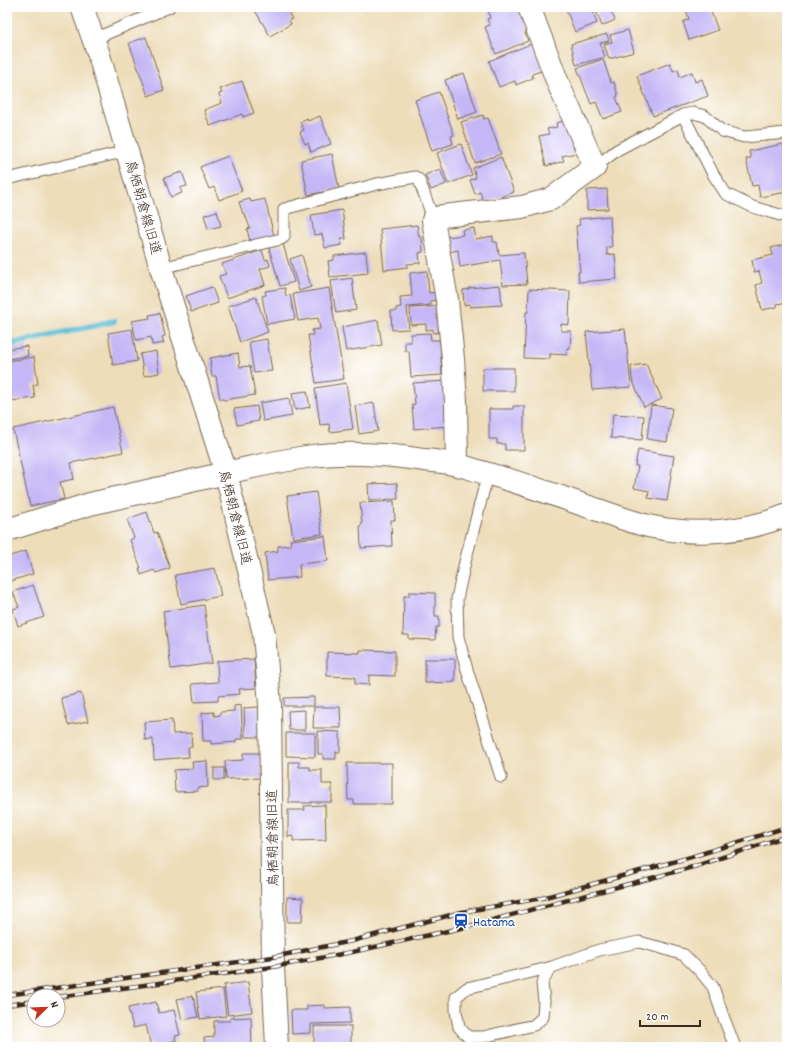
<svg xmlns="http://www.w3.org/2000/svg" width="794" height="1054" viewBox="0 0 794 1054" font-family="Dekko,'Klee One',sans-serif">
  <rect width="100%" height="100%" fill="#fff"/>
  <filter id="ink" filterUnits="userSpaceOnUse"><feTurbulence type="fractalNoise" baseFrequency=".025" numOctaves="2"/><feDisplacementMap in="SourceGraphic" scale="8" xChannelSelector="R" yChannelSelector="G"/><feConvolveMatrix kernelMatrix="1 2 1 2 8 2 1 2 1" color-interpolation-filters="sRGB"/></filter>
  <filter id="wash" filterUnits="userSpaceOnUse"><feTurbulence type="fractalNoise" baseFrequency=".012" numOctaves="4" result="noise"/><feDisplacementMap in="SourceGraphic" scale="16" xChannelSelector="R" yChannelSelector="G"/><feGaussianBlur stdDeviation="0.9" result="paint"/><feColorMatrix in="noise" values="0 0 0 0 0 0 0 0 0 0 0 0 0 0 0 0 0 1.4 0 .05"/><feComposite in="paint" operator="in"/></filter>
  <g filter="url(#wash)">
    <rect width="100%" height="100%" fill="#edddb9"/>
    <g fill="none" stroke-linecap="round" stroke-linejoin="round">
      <path stroke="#55bbd3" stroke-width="6" d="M7,345L114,321"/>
    </g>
    <g id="blocks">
      <g fill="#c5b7f6">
        <path d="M253,7H285L292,19L289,20L291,24L270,36Z"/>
        <path d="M496,7H521L529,32L525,33L528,41L496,54L485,27L490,25L487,19L490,18L488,10Z"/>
        <path d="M565,7H591L597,23L575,32Z"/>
        <path d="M596,7H609L615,20L602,26L595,8Z"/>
        <path d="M685,7H709L718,30L689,40L683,22L689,19Z"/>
        <path d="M628,30L634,52L609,59L604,44L612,42L610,35Z"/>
        <path d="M607,34L609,41L600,43L605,57L576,65L571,44Z"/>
        <path d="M146,37L164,90L148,96L129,43Z"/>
        <path d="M533,43L544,70L532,74L533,78L516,85L515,81L499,87L489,61Z"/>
        <path d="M603,59L611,83L614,82L618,96L616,97L622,112L603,119L596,102L591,104L577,68Z"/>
        <path d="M670,63L673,71L678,69L680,77L692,72L695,82L702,79L708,96L653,116L637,76Z"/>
        <path d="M464,73L477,112L458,119L445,80Z"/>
        <path d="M242,81L254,113L243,117L242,114L210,126L204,110L222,103L219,94L222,93L220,89Z"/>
        <path d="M439,92L454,135L451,136L453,144L432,151L415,100Z"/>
        <path d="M483,115L484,119L488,118L501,154L475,163L461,122Z"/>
        <path d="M320,116L331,144L311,152L308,143L305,144L300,132L304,130L300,122L307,118L308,121Z"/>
        <path d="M568,120L576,153L562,156L564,161L546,166L539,136L549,134L547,129L557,127L556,123Z"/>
        <path d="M461,144L472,175L448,184L437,153Z"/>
        <path d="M783,144L787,161V192L760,197L758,185L752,186L746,159L751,158L749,151Z"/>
        <path d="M332,154L339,189L308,195L301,160Z"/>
        <path d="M228,156L242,191L219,200L214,187L209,189L200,167Z"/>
        <path d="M501,157L514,192L484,203L480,192L475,194L470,180L476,178L473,168Z"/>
        <path d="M440,169L446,184L431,190L425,175Z"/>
        <path d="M182,172L187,186L180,188L182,193L171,197L164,178Z"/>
        <path d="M607,189L608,209L587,210V190Z"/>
        <path d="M250,199L251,202L265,199L274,236L250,242L247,229L250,228L245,214H243L239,202Z"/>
        <path d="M342,210L346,239H341L342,245L325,248L322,234L314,235L311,215Z"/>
        <path d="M217,211L221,226L208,229L204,215Z"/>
        <path d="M610,216L612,247H607V255L615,254L617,279L579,282L578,272H580L576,226L580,225L579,219Z"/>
        <path d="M417,225L419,237H422L423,252L419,253L420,263L407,264L408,267L384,270L380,229Z"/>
        <path d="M474,228L476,239L493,236V242H497L499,255L524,253L527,284L503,285L500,260L460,267L458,250L449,252L447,237L463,235L462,230Z"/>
        <path d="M283,244L294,282L280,286L269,248Z"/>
        <path d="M787,244V302L777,304V307L762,310L756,285L762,283L759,271L754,272L752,260L773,255L771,248Z"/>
        <path d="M262,250L265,260L268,259L270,266L260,269L265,285L227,298L219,276L226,274L222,264Z"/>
        <path d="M366,252L368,273L330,277L328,261L334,260V256Z"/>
        <path d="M302,255L311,287L299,291L290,259Z"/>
        <path d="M427,271L429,293L439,292L440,300L430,301L431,305L407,307L409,329L392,330L391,311H397L396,308L401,307L400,297L412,296L410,273Z"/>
        <path d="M352,278L356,310L336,313L331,281Z"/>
        <path d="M500,285L502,305L470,307V304L464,305L463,290L469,289V288Z"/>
        <path d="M212,287L218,303L191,312L186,296Z"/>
        <path d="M285,288L286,296L290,295L295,319L267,324L262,296L266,295L265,291Z"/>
        <path d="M329,288L344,379L316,383L308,335H313L312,330L320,329L318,318L298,321L293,294Z"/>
        <path d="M529,289L570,291L569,325L561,324V331H571L570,349L567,348V355L550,354V359L524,358L526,312H528Z"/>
        <path d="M256,297L268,332L240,342L228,306Z"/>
        <path d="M442,306L444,332L433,333V329L426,330V324L411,325L410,308Z"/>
        <path d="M160,313L165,336L162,337L164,343L152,345L151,337L136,340L132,321L150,318L149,315Z"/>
        <path d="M378,320L382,345L346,351L342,327Z"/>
        <path d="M132,329L137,361L113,365L108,333Z"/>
        <path d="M625,329L631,387L592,390L586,332Z"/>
        <path d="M430,333L431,340H440L442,375L411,377L409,351H405V342H411V334Z"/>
        <path d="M267,339L272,371L254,373L249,342Z"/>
        <path d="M27,346L28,356L7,359V349Z"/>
        <path d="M156,351L159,373L144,376L140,354Z"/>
        <path d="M238,353L240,367L250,366L255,395L224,400L223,399H220L216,376H212L210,364H211L210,358Z"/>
        <path d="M34,357L38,384L33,385L35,398L11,401L10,389H7V361Z"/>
        <path d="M646,364L662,399L644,407L632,379L631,366Z"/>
        <rect x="483" y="368" width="31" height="23"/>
        <path d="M447,381L448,426L414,429L412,405L415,404L413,383Z"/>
        <path d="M346,383L353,429L330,432L329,424L320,425L315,388Z"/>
        <path d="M307,391L310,407L295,410L292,393Z"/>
        <path d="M289,398L292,416L263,421L260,403Z"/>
        <path d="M374,403L378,431L359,434L355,406Z"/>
        <path d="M651,405L672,408L667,442L647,439Z"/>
        <path d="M257,406L259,421L237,425L234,409Z"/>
        <path d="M513,406H524V450H505V444H497V439H489V409H513Z"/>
        <path d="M113,407L123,452L71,463L74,479L60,482L64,499L30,506L13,429Z"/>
        <path d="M613,414L644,416L642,440L611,438Z"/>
        <path d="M638,450L674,456L667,501L648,498L649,491L634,488L638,466H635Z"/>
        <path d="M397,483L398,499L369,500L368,484Z"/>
        <path d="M316,492L322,534L293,538L287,496Z"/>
        <path d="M394,501L395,520H391L392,546L361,548L360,525H362L360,503Z"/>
        <path d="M147,512L154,533L157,532L170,568L156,573L154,570L141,575L139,568H141L130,540L134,538L127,519Z"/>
        <path d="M325,536L328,561L299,564L300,577L268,580L265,553L278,551V546L291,545L290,540Z"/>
        <path d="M26,551L33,574L7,582V557Z"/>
        <path d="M215,568L221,596L181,604L175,575Z"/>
        <path d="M33,585L44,617L18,626L13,609L19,607L13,592Z"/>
        <path d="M409,592L435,593V616H439V627H436L435,640L409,639V635H403L404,596H409Z"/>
        <path d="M204,605L212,663L171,669L163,611Z"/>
        <path d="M360,650L395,651V676L369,675V685L355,684V677L327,676V652L360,653Z"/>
        <path d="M254,659L256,688L239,689L240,694L218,696V701L194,702L192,684L218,682L217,661Z"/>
        <path d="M425,659H455V682L425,683Z"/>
        <path d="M81,693L88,721L68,725L61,698Z"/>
        <path d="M314,697V706H284V698Z"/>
        <path d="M241,705L243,739H236V742L211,744V741H203L202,713L214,712V716L220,715V712L234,711V706Z"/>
        <path d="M260,707L261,737H245L244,708Z"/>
        <path d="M314,707H340L341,728H313Z"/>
        <path d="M305,710V730H289L288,711Z"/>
        <path d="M172,720L173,734L191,733L192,747H188L189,757L154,760L153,739L145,740L144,722Z"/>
        <path d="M318,731L340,732V752H336V759H323V754H318Z"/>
        <path d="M286,733H315V757L286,756Z"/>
        <path d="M243,753H262V778L226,779L225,761L243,760Z"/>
        <path d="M207,761L208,787L197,788L198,791L175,792L174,770L193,769L192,762Z"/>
        <path d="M289,762H299V767H310V770H322V784H332V802H311V803H289Z"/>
        <path d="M347,763H392V804H354V800H348Z"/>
        <rect x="214" y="768" width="10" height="12"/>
        <path d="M325,805L326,840L293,841V836L288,837V810H305L304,806Z"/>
        <path d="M287,897L303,898L302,922H287Z"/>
        <path d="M248,982L252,1012L228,1015L224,985Z"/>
        <path d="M223,989L226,1016L200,1019L196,992Z"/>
        <path d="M193,996L198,1017L182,1020L177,999Z"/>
        <path d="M156,1002L159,1013L174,1010L180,1035L175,1036L176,1041H172L174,1047H157L156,1046L151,1047L146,1025L133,1028L128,1008Z"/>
        <path d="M325,1005V1008L350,1007V1023L311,1024V1033L292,1034L291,1010H307V1006Z"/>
        <path d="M251,1017L252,1047H230V1043H225V1047H205L204,1038L214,1037V1021H230V1018Z"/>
        <rect x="314" y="1026" width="37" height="21"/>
      </g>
    </g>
  </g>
  <g filter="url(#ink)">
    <use href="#blocks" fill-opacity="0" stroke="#796954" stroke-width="1"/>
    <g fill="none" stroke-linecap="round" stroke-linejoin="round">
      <g stroke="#796954" stroke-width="13">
        <g id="service">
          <path d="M94,39L169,7"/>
          <path d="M683,115L713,174L726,194L753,207L787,217"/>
          <path d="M595,167L617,150L683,115L693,113L705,116L722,131L744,137L787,133"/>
          <path d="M7,179L127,151"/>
          <path d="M161,268L281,239L284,237V209L377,184L415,177L419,180L429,207L433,220"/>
          <path d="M488,473L464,566L457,599L458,637L468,673L501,777"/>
          <path d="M552,967L548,972L542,983L544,1001L543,1017L534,1025L483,1037H468L459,1027L456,1011V997L467,988L552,967L599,950L639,942L662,948L684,955L700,971L713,987L723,1016L735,1047"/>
        </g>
      </g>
      <g stroke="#796954" stroke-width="24">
        <g id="minor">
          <path d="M457,465L456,401L453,359L447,300L433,220L443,216L522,207L551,199L595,167L558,83L529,7"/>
          <path d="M7,530L90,504L226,473"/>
        </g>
      </g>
      <g stroke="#796954" stroke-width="24">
        <g id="tertiary">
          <path d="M82,7L99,55L161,268L226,473L264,634L270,705L273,967L277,1047"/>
          <path d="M226,473C252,467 279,461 306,457C345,451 385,454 424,460C435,461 446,462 457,465C467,467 478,471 489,474C525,484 560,497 595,509C614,515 633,523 653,527C696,536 747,532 787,515"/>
        </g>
      </g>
      <use href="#service" stroke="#fff" stroke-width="11"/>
      <use href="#minor" stroke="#fff" stroke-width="22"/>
      <use href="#tertiary" stroke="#fff" stroke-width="22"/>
      <g stroke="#3b2a1e" stroke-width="4.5">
        <g id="rail">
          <path d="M7,995L273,957L352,941L462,912L542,898L691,857L787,827"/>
          <path d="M58,997L273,967L352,952L466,927L693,867L787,836"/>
          <path d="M7,1005L34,1001"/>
        </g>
      </g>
      <use href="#rail" stroke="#fff" stroke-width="3" stroke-dasharray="9" stroke-linecap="butt"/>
    </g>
  </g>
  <defs>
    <g id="station-bare" transform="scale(1.2)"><path d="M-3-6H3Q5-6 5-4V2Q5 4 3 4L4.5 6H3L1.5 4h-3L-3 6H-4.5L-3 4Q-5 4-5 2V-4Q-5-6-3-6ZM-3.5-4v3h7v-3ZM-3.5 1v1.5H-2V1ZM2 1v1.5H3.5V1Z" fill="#1a4fb4" stroke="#fff" stroke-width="2.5" paint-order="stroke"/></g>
  </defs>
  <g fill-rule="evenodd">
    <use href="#station-bare" x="461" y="921"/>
  </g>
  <g text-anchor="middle" stroke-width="3" stroke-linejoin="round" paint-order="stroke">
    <g font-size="14" fill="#3b2a1e" stroke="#fff">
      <text transform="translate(144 207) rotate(74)" y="5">鳥栖朝倉線旧道</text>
      <text transform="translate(236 517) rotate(76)" y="5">鳥栖朝倉線旧道</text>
      <text transform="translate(272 838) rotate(-91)" y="5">鳥栖朝倉線旧道</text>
    </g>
    <g font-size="14" fill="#164399" stroke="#fff" text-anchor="start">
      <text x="473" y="926">Hatama</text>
    </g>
  </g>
  <rect width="794" height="1054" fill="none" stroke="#fff" stroke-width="24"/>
  <g transform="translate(46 1008) rotate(67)"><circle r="19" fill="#ffffff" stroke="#b1aaa5"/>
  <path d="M0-3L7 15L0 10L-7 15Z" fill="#c8321e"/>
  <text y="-6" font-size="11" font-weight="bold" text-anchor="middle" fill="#3b2a1e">N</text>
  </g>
  <path d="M640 1020v6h60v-6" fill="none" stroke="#3b2a1e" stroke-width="2"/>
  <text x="646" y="1020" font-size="12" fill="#3b2a1e" stroke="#ffffff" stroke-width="3" paint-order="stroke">20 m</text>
</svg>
